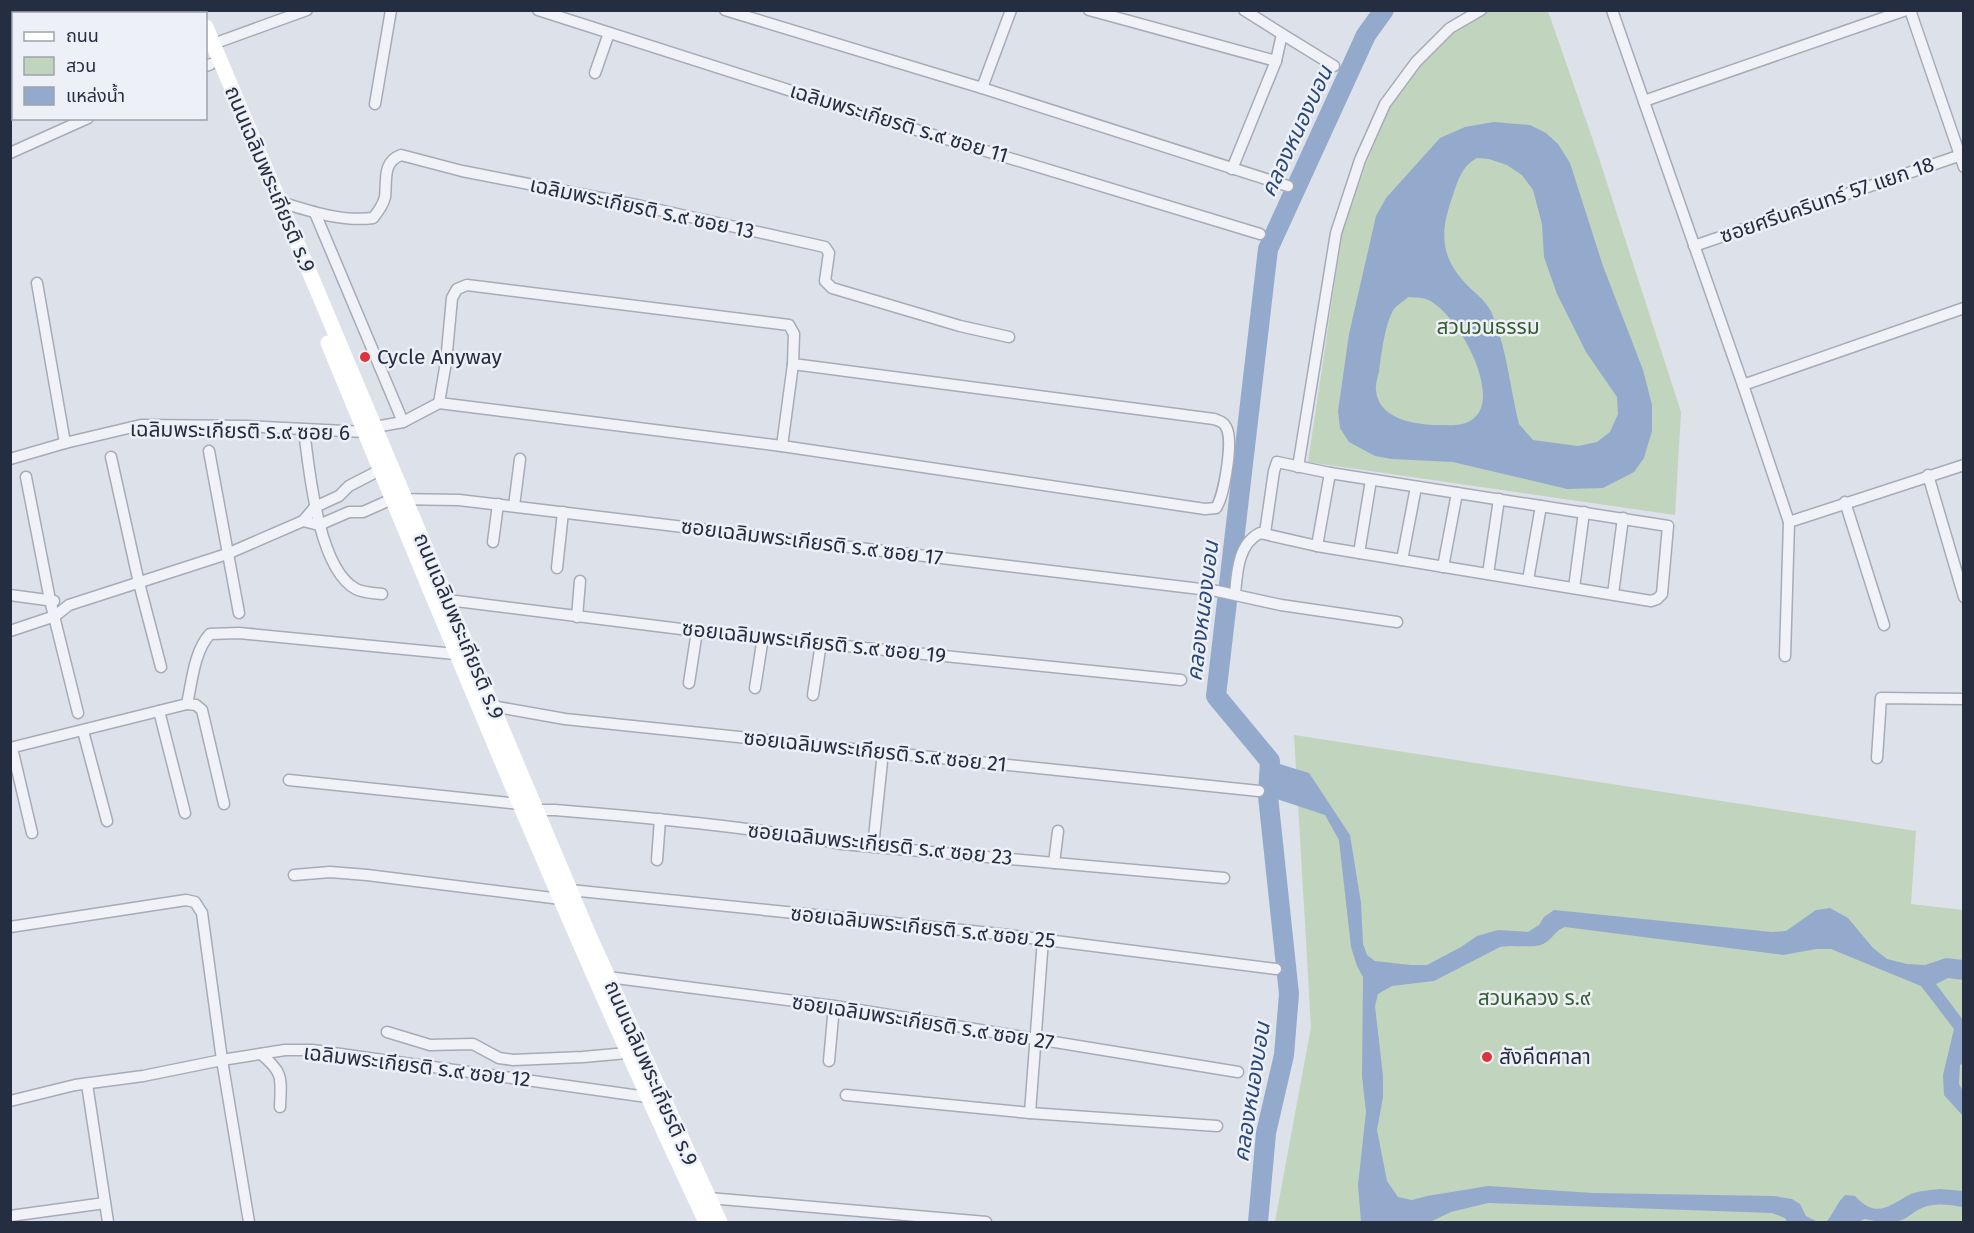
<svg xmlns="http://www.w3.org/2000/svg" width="1974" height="1233" viewBox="0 0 1974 1233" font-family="'Fira Sans','Noto Sans Thai',sans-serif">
  <rect width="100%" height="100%" fill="#dde1e9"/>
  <g fill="#c1d4bd">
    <path d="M1488,11H1548L1596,149L1681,412L1675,515L1308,462L1342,234L1366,164L1390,107L1420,66L1453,32Z"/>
    <path d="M1294,735L1916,831L1911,904L1963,910V1222H1275L1311,1027Z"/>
  </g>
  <g fill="#93aacd" fill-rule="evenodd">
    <path d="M1494,122L1530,125L1546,133L1558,144L1570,163L1603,266L1643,370L1652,405V431L1644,458L1634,472L1603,488L1567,489L1453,462L1392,459L1375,456L1349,442L1340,428L1338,411L1349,334L1376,216L1386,198L1440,138L1465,127ZM1477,158L1489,159L1507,165L1522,175L1533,190L1542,224L1544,257L1557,294L1586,352L1617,397L1618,414L1610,432L1597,442L1578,446L1533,440L1519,424C1510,388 1507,350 1493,316C1488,302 1477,295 1467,285C1439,256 1440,231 1453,195C1458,180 1462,166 1477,158ZM1408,297C1413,298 1421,297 1426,299C1456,310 1504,396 1473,419C1463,427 1449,425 1438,425C1415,425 1378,419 1376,390C1375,384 1378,377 1379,372C1381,356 1385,323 1394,309C1397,305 1404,301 1408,297Z"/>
    <path d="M1270,761L1309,773L1350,835L1361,903L1363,944L1367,955L1375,961L1411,965H1427L1461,947L1477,936L1498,930L1528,932L1539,925L1544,917L1554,910L1772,932L1786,931L1816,910L1830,908L1848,918L1873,948L1887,959L1907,964L1925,965L1946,958L1963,960V980L1948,978L1936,984L1963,1020V1063L1960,1065L1959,1084L1963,1091V1116L1944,1095L1943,1075L1954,1029L1921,986L1831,949H1816L1783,955L1565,927C1555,930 1552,940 1543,944C1531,949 1514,944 1500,947L1434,981L1392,986L1378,994L1375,1006L1383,1076V1097L1377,1130L1387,1181L1398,1197L1412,1200L1427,1196L1488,1186L1593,1193L1774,1196L1792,1199L1800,1204L1806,1216L1818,1222H1787L1785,1218L1772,1213L1488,1203L1451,1212L1430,1222H1361L1358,1185L1366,1112L1362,1076L1363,977L1357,966L1351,947L1339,840L1325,815L1268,796Z"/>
    <path d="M1940,1189L1963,1191V1207C1950,1205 1935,1202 1922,1208C1916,1210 1911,1215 1906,1218C1893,1225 1879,1222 1865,1219L1858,1222H1826C1834,1214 1835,1205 1845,1195L1855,1196C1877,1220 1889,1205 1911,1194C1919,1191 1931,1190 1940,1189Z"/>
  </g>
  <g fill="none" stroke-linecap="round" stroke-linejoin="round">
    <path stroke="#93aacd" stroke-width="20" d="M1258,1222L1266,1133L1284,1055L1289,994L1268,796L1270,761L1216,696L1268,249L1366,35L1384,10"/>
    <g stroke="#a6abb7" stroke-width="13">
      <g id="street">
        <path d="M538,10L854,111L1260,234"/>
        <path d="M725,10L982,88L1288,186"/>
        <path d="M1089,10L1276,61"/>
        <path d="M1612,10L1743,385L1789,522L1785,656"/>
        <path d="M1910,10L1964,167"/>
        <path d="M1282,34L1334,66"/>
        <path d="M213,44L307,10"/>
        <path d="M206,66L211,64"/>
        <path d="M595,73L609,33"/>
        <path d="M982,88L1011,10"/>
        <path d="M1644,101L1906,10"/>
        <path d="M375,104L391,10"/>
        <path d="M10,153L88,118"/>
        <path d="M1232,169L1276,61L1282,34L1244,10"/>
        <path d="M280,202C310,211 341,222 373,218C378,212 383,205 385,197C387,181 382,162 401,155L462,171L641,206L825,247L829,253L825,281L832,288L960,326L1009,337"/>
        <path d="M315,213L403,422"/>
        <path d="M1694,246L1964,154"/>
        <path d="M37,283L65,443"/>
        <path d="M467,285L789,325L794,334L793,364L1214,419C1219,421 1224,422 1226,427C1234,440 1224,496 1216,508L1205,509L782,446L439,403L446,362L452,298L457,289Z"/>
        <path d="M1743,385L1964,308"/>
        <path d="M304,430C309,469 318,569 356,589C364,593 373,593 382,594"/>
        <path d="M782,446L793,364"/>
        <path d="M209,451L239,613"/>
        <path d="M111,457L139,583L161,667"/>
        <path d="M10,459L65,443L141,425L246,426L365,432L375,427L403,422L439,403"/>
        <path d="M1298,467L1336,233L1360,160L1385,104L1416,62L1450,28L1481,10"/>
        <path d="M1928,475L1964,597"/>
        <path d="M26,477L50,600L78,713"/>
        <path d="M1845,502L1884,625"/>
        <path d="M514,506L520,459"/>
        <path d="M303,521L319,525L349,512H363L392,499L459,500L1217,591L1281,605L1397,622"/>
        <path d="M1789,522L1964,465"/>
        <path d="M493,542L498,504"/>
        <path d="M1317,546L1330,473"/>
        <path d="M1359,553L1371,480"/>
        <path d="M1402,560L1416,487"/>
        <path d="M1443,567L1457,493"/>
        <path d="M557,568L563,512"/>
        <path d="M1488,574L1499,499"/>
        <path d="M1528,580L1541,506"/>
        <path d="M1574,588L1584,512"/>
        <path d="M1235,594C1237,572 1238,544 1260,533L1317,546L1651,601L1657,599L1662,594L1668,526L1330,473L1277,462L1274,471L1265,533"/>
        <path d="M1613,594L1623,518"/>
        <path d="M10,595L54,601"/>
        <path d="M448,600L697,631L1181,680"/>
        <path d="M577,617L580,581"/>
        <path d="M10,631L55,616L69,605L227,554L303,521L315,507L339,496L349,486L380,470"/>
        <path d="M689,683L697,631"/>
        <path d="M755,688L763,637"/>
        <path d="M813,695L821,643"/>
        <path d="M187,704L196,705L202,710L224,804"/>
        <path d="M492,706L565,719L1259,791"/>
        <path d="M159,711L185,813"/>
        <path d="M83,731L107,821"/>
        <path d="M10,748L187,704C192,682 194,651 210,634L239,633L455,654"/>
        <path d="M12,748L32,833"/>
        <path d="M1877,758L1881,698L1964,699"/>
        <path d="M289,780L520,804"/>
        <path d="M536,810H555C651,818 747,826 842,844L1224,878"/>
        <path d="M873,847L883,752"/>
        <path d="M657,860L660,819"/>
        <path d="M1054,863L1058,831"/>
        <path d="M294,875L330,872L367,875L561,899"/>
        <path d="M570,890L991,933L1276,969"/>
        <path d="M10,927L186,900L195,902L202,913L222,1060L249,1222"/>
        <path d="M608,977L834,1006L1238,1072"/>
        <path d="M387,1032L430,1045L473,1044L499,1058L513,1060L583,1057L627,1053"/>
        <path d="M261,1054C284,1073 281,1078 280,1107"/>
        <path d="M829,1061L834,1006"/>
        <path d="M87,1084L108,1222"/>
        <path d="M846,1095L1030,1113L1217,1126"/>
        <path d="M10,1101L75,1085L143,1076L222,1060L285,1050H312L647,1097"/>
        <path d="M1030,1113L1043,939"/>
        <path d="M709,1198L986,1222"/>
        <path d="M10,1216L105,1203"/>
      </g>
    </g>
    <use href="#street" stroke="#f0f2f7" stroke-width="10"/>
    <g stroke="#fff" stroke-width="15">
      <path d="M188,10L189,14"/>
      <path d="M206,27L589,935L720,1222"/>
      <path d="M328,343C450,638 570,934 706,1222"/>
    </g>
  </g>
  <g fill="#dd333d" stroke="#edf0f6" stroke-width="2">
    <circle cx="365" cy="357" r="6"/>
    <circle cx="1487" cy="1057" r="6"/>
  </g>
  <g text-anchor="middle" stroke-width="5" stroke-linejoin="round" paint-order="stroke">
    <g font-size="21" fill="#252d41" stroke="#edf0f6">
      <text transform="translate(899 123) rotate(17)" y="7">เฉลิมพระเกียรติ ร.๙ ซอย 11</text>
      <text transform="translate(270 179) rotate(67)" y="7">ถนนเฉลิมพระเกียรติ ร.9</text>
      <text transform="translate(1827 200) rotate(-19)" y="7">ซอยศรีนครินทร์ 57 แยก 18</text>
      <text transform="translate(642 208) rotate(12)" y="7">เฉลิมพระเกียรติ ร.๙ ซอย 13</text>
      <text transform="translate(240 431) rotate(1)" y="7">เฉลิมพระเกียรติ ร.๙ ซอย 6</text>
      <text transform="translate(812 542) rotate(7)" y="7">ซอยเฉลิมพระเกียรติ ร.๙ ซอย 17</text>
      <text transform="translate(459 626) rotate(67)" y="7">ถนนเฉลิมพระเกียรติ ร.9</text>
      <text transform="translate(814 642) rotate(6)" y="7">ซอยเฉลิมพระเกียรติ ร.๙ ซอย 19</text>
      <text transform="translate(875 751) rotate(6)" y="7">ซอยเฉลิมพระเกียรติ ร.๙ ซอย 21</text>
      <text transform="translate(880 844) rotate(6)" y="7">ซอยเฉลิมพระเกียรติ ร.๙ ซอย 23</text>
      <text transform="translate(923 927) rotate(6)" y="7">ซอยเฉลิมพระเกียรติ ร.๙ ซอย 25</text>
      <text transform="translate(923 1022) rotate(9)" y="7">ซอยเฉลิมพระเกียรติ ร.๙ ซอย 27</text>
      <text transform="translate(417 1066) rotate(7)" y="7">เฉลิมพระเกียรติ ร.๙ ซอย 12</text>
      <text transform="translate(651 1073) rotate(66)" y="7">ถนนเฉลิมพระเกียรติ ร.9</text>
    </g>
    <g font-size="21" fill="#355e30" stroke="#edf0f6">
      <text x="1488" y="334">สวนวนธรรม</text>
      <text x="1534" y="1005">สวนหลวง ร.๙</text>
    </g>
    <g font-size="21" fill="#252d41" stroke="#edf0f6" text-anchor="start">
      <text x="377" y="364">Cycle Anyway</text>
      <text x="1499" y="1064">สังคีตศาลา</text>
    </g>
    <g font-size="22" font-style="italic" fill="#2a4779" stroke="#edf0f6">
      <text transform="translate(1296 131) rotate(-65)" y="8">คลองหนองบอน</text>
      <text transform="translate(1202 611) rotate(-83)" y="8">คลองหนองบอน</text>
      <text transform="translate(1251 1092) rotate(-81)" y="8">คลองหนองบอน</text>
    </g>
  </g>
  <rect width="1974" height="1233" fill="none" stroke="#252d41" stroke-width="24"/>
  <rect x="12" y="12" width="195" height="108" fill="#edf0f6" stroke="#9da2ae" stroke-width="1.5"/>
  <rect x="24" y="32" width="30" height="9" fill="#ffffff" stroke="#9da2ae" stroke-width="1.5"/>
  <text x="66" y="42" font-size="18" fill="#252d41">ถนน</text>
  <rect x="24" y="57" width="30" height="18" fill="#c1d4bd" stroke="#9da2ae" stroke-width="1.5"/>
  <text x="66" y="72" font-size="18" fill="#252d41">สวน</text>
  <rect x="24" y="87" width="30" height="18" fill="#93aacd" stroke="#9da2ae" stroke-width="1.5"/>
  <text x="66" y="102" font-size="18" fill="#252d41">แหล่งน้ำ</text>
</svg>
